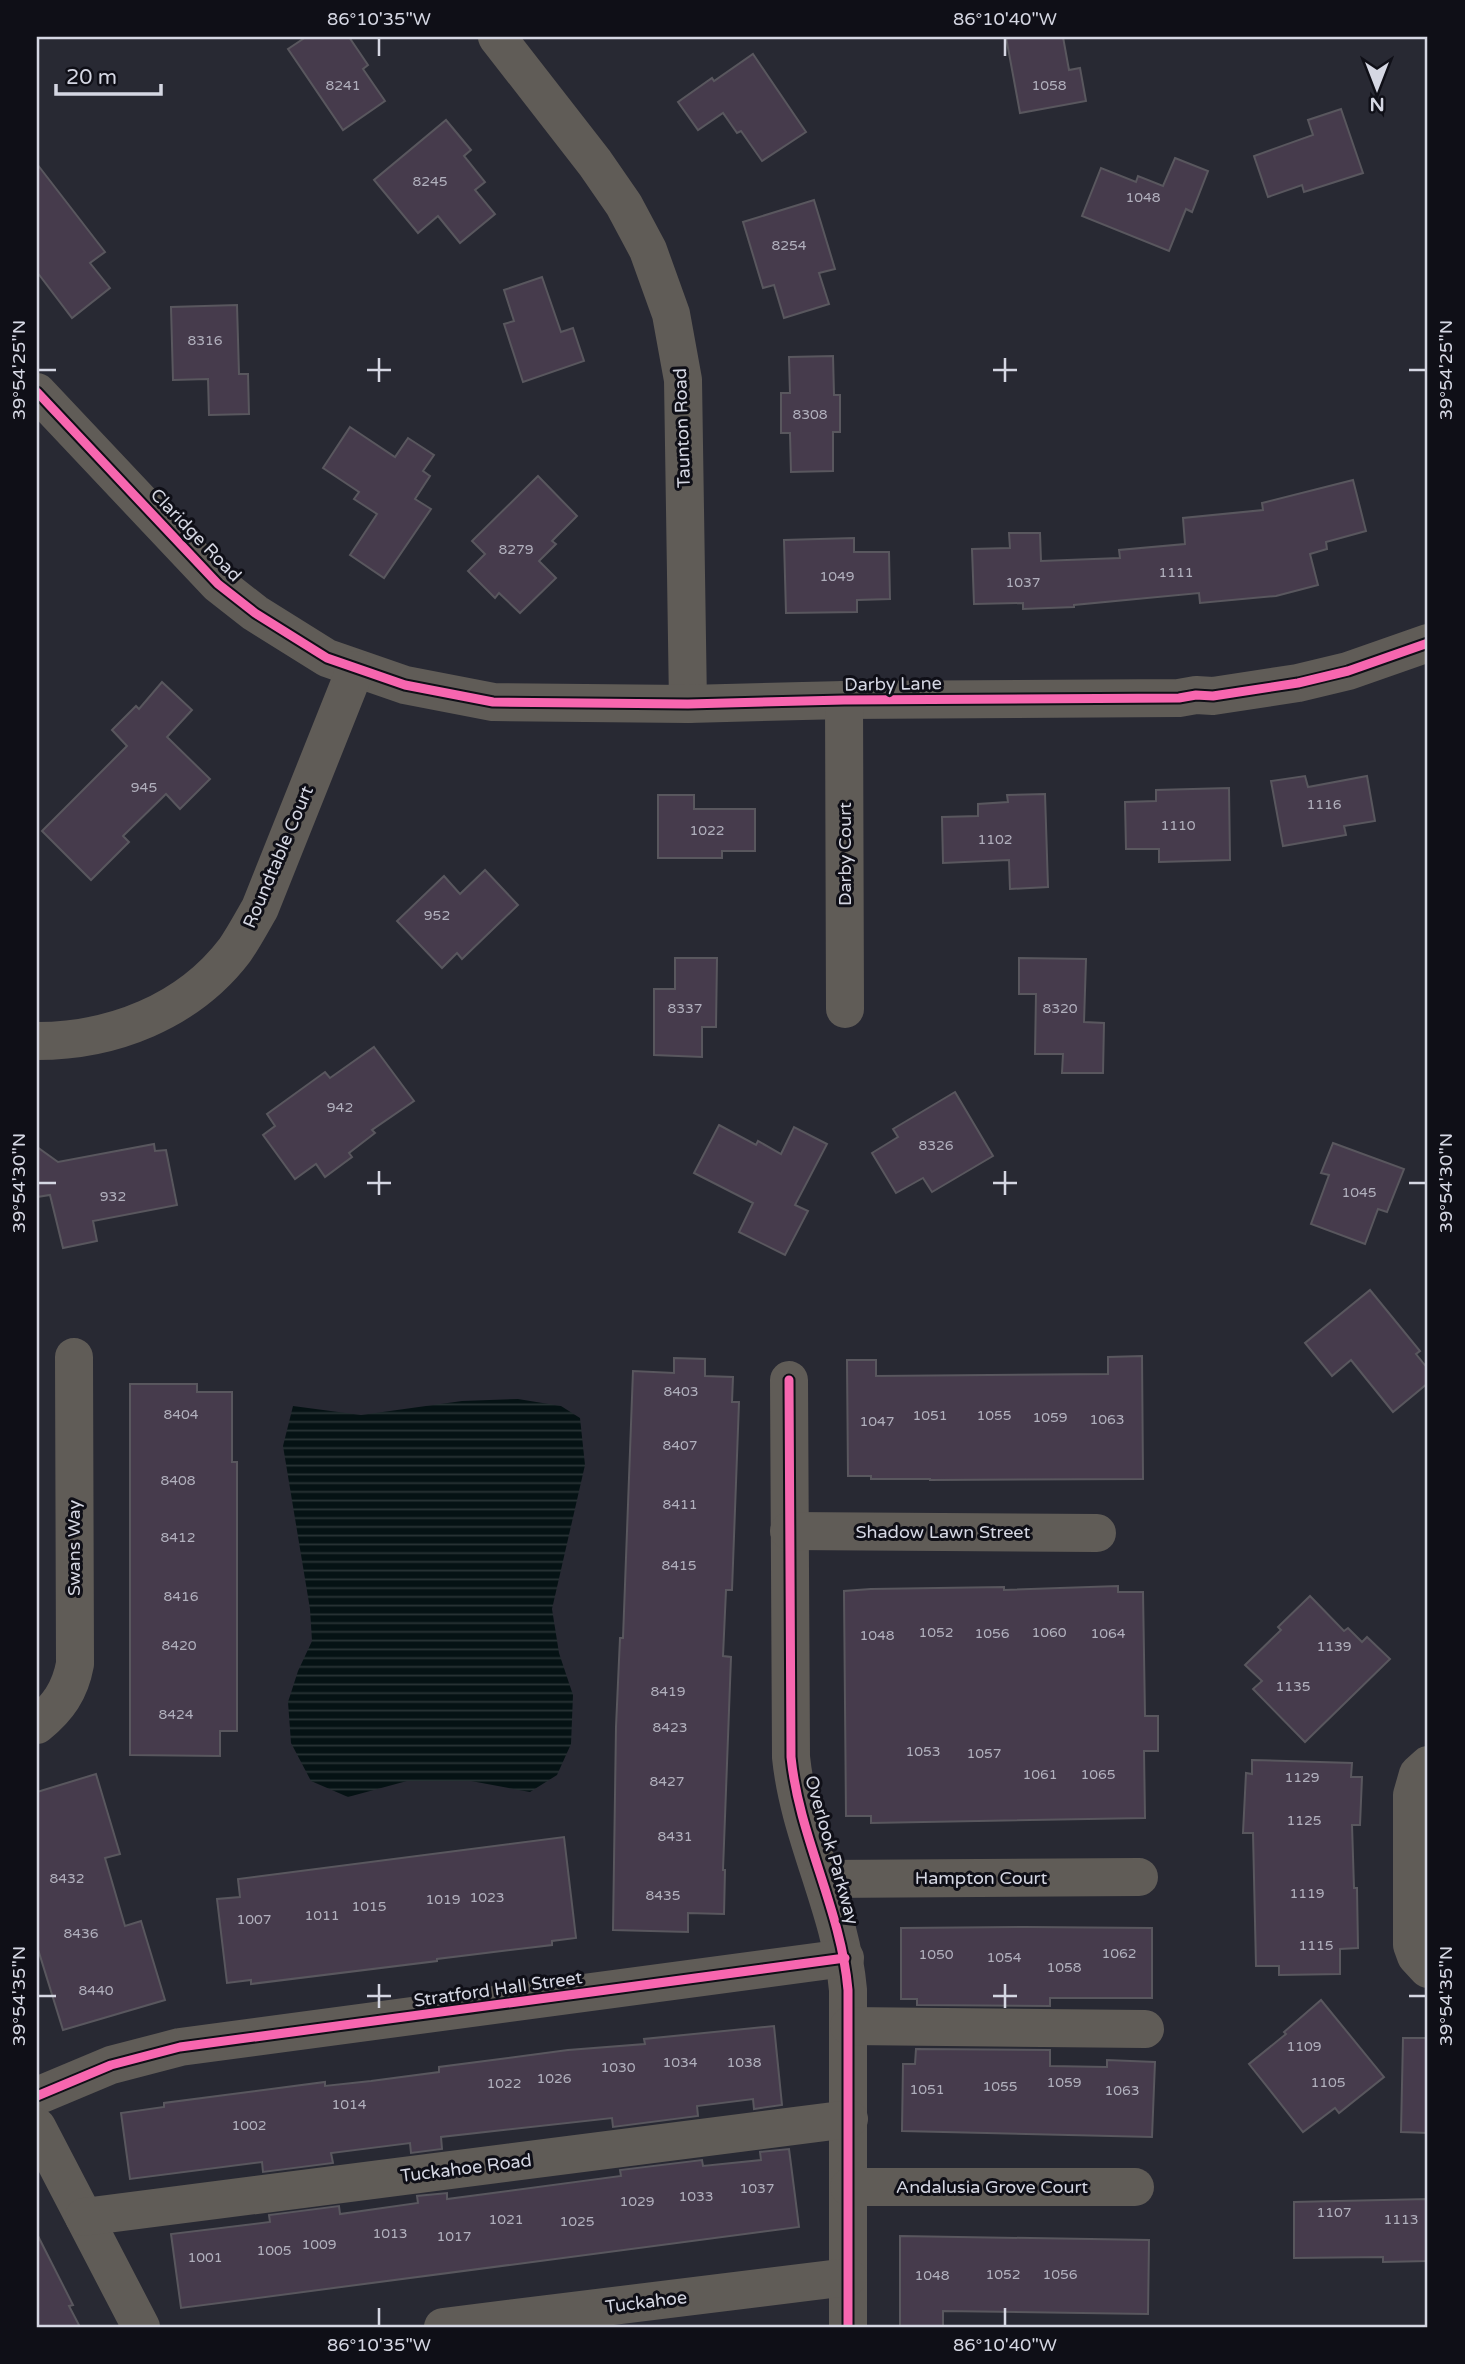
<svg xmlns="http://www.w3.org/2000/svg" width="1465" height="2364" viewBox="0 0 1465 2364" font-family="'Varela Round',sans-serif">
  <defs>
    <pattern id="water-rules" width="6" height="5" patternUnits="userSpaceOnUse" patternTransform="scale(1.75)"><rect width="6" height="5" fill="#051214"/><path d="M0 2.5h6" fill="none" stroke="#293436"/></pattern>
  </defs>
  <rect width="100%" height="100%" fill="#282933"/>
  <path fill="url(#water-rules)" d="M518,1399L561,1406L580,1418L585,1465L552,1609L559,1653L573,1695L571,1744L557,1775L530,1792L471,1781H407L348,1797L311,1781L291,1743L288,1702L298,1671L312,1641L310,1609L283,1446L293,1406L361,1415L462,1401Z"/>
  <g fill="#463b4c" stroke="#59575e" stroke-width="2">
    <path d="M306,37H349L368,65L363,69L385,101L343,130L288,49Z"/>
    <path d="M1006,37H1063L1069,70L1080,68L1086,101L1020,113Z"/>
    <path d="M753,54L806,132L762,161L741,131L737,133L723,113L698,130L678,102L712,78L714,81Z"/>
    <path d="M1341,109L1363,173L1304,192L1302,185L1268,197L1254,156L1313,135L1308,120Z"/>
    <path d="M446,120L471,150L464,156L485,182L475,190L495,214L460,243L438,216L418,233L374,180Z"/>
    <path d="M1175,158L1208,171L1192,212L1186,209L1169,251L1082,216L1101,168L1136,182L1138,176L1163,186Z"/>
    <path d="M37,164L105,252L90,263L110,288L72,318L37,272Z"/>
    <path d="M814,200L835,269L819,273L829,304L784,318L774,285L763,288L743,222Z"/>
    <path d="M542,277L561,332L573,328L584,361L523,382L504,324L514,321L504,290Z"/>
    <path d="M237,305L239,374H248L249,414L209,415L208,379L173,380L171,307Z"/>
    <path d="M833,356L834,395H840V432H833V471L791,472L790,433H781V393H790L789,357Z"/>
    <path d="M350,427L395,457L408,438L434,455L423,471L430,476L415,499L431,509L384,578L350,555L377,514L354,499L359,492L323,468Z"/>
    <path d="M538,476L577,516L552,541L556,544L539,561L556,578L520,613L499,593L495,598L468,571L485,554L472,541Z"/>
    <path d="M1353,480L1366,531L1326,542L1327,549L1310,554L1318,585L1276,596L1200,603L1199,593L1074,605V607L1023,609V603L974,604L972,549L1010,548L1009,533H1040L1041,561L1120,558L1119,550L1185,544L1183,518L1263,510L1262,503Z"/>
    <path d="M854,538V552H889L890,599L857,600V612L786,613L784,540Z"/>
    <path d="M162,682L192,710L167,737L210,779L180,809L166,794L123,836L129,842L91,880L42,831L127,746L112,730L136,706L139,709Z"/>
    <path d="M1305,776L1308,787L1367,776L1375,821L1344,826L1346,835L1283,846L1271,781Z"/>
    <path d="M1229,788L1230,860L1159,862V849H1126L1125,802L1156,801V790Z"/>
    <path d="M1045,794L1048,887L1010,889L1009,860L943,863L942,817L978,816V804L1008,802L1007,795Z"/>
    <path d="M658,795H694V809H755V851H722V858H658Z"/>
    <path d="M485,870L518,905L462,959L457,953L442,968L397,921L444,876L460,894Z"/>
    <path d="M675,958H717L716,1027H702V1057L654,1055V989H675Z"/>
    <path d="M1019,958L1086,959L1084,1022L1104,1023L1103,1073H1062L1063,1054H1035L1036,994H1019Z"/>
    <path d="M374,1047L414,1101L372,1130L375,1133L349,1153L352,1157L325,1177L316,1164L295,1179L263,1135L275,1126L267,1114L325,1072L330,1078Z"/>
    <path d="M955,1092L993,1156L932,1192L923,1178L896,1193L872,1153L898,1137L893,1129Z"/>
    <path d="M719,1125L756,1145L758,1141L781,1154L794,1127L827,1144L795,1205L808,1211L785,1255L739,1232L753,1203L694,1173Z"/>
    <path d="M1333,1143L1404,1169L1387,1212L1378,1209L1365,1244L1311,1224L1329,1175L1321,1173Z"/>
    <path d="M154,1144L155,1151L166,1150L177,1205L93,1221L97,1241L63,1248L50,1195L37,1197V1147L58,1162Z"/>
    <path d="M1370,1290L1420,1351L1416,1354L1428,1369V1383L1393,1412L1351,1360L1332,1376L1305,1343Z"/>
    <path d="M1142,1356L1143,1479L930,1480V1479H871V1476H848L847,1360H876V1376L1108,1374V1357Z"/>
    <path d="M674,1358L705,1359V1376L733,1377L732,1402H739L732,1590H726L723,1656L731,1657L723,1870H725L724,1914L688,1913V1932L613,1930L616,1727L620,1638H623L633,1371L674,1373Z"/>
    <path d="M130,1384H197V1392H232V1462H237V1731H220V1756L130,1755Z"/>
    <path d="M1118,1586V1592H1143L1145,1716H1158V1751H1144L1145,1818L871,1823V1816H846L844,1591L871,1589L1004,1587V1590Z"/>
    <path d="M1310,1596L1344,1631L1348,1628L1362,1642L1367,1637L1390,1659L1305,1742L1253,1689L1262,1681L1245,1665L1281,1630L1278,1627Z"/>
    <path d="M1252,1760L1352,1763L1351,1777H1362L1360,1825H1352L1354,1888H1357L1358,1948L1340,1949V1974L1279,1975V1966H1256L1253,1833H1243L1246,1773L1252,1774Z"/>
    <path d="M96,1774L120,1854L105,1858L125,1926L141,1921L165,2000L63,2030L37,1946V1792Z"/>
    <path d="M564,1837L576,1938L552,1941V1945L437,1959V1961L251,1984V1980L227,1983L217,1899L240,1897L238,1879Z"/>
    <path d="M1028,1927L1152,1928V1998H1050V2006L917,2005V1999H901V1928Z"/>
    <path d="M1321,2000L1384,2077L1339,2113L1335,2108L1303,2132L1249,2064L1286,2034L1284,2032Z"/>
    <path d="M774,2026L782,2105L754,2109L753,2099L697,2106L698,2116L613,2127L612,2118L441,2137L442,2149L411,2153L410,2143L331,2153L333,2163L263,2172L262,2162L130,2179L121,2113L164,2107V2103L325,2082V2086L371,2081L439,2072V2067L568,2050L645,2044L644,2039Z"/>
    <path d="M1403,2038H1428V2133L1401,2132Z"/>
    <path d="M916,2049L1050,2050V2066L1107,2067V2060L1155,2062L1152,2137L902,2131L903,2064H915Z"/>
    <path d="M789,2149L799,2227L181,2308L171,2234L270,2222L269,2215L339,2206L340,2214L418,2203L417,2196L447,2193V2199L621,2176L620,2170L702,2160L703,2166L761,2160L760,2152Z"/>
    <path d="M1428,2199V2261L1383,2262V2257L1294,2258V2202Z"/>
    <path d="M37,2234L73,2305L69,2306L80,2327H37Z"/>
    <path d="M900,2236L1149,2240L1148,2314L943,2311V2327H900Z"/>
  </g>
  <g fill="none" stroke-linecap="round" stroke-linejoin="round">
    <g stroke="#605c57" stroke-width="38">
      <path d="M497,37L595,163L624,205L648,250L671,314L683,380L688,704"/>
      <path d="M37,392L218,584L255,613L327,658L405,685L493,702L688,704L844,700L1179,698L1196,695L1213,696L1298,683L1348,671L1428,643"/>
      <path d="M844,700L845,1009"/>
      <path d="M37,1041C112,1041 188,1012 235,950C244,937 252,922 260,908L355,670"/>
      <path d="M789,1380L791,1757C799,1837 841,1909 848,1990V2327"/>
      <path d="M789,1531L1097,1533"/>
      <path d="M37,1725C58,1708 70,1691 75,1664L74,1357"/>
      <path d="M1428,1765L1418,1774L1412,1795V1945L1416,1956L1428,1969"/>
      <path d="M823,1879L1139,1877"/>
      <path d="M849,2026L1145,2029"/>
      <path d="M37,2096L111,2065L180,2047L845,1958"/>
      <path d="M37,2127L141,2327"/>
      <path d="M849,2187H1135"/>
      <path d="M84,2217L849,2119"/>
      <path d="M443,2327L848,2277"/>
    </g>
    <g stroke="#0f0f17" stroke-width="13">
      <g id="cycleway">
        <path d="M37,392L218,584L255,613L327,658L405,685L493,702L688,704L844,700L1179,698L1196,695L1213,696L1298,683L1348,671L1428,643"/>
        <path d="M789,1380L791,1757C799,1837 841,1909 848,1990V2327"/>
        <path d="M37,2096L111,2065L180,2047L845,1958"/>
      </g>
    </g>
    <use href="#cycleway" stroke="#f766af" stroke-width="9"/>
  </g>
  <path fill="none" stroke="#d5d7e3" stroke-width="2.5" d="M379,38V56M1005,38V56M379,358V382M1005,358V382M38,370H56M367,370H391M993,370H1017M1409,370H1426M379,1171V1195M1005,1171V1195M38,1183H56M367,1183H391M993,1183H1017M1409,1183H1426M379,1984V2008M1005,1984V2008M38,1996H56M367,1996H391M993,1996H1017M1409,1996H1426M379,2308V2326M1005,2308V2326"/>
  <g text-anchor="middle" stroke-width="6" stroke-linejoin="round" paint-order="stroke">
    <g font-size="14" fill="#b1b0bd">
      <text x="343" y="90">8241</text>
      <text x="1049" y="90">1058</text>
      <text x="430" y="186">8245</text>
      <text x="1143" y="202">1048</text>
      <text x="789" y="250">8254</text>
      <text x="205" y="345">8316</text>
      <text x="810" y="419">8308</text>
      <text x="516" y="554">8279</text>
      <text x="1176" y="577">1111</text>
      <text x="837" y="581">1049</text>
      <text x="1023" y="587">1037</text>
      <text x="144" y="792">945</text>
      <text x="1324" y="809">1116</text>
      <text x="1178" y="830">1110</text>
      <text x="707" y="835">1022</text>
      <text x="995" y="844">1102</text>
      <text x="437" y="920">952</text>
      <text x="685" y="1013">8337</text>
      <text x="1060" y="1013">8320</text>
      <text x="340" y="1112">942</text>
      <text x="936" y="1150">8326</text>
      <text x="1359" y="1197">1045</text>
      <text x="113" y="1201">932</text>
      <text x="681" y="1396">8403</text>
      <text x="181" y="1419">8404</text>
      <text x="930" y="1420">1051</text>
      <text x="994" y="1420">1055</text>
      <text x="1050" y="1422">1059</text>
      <text x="1107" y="1424">1063</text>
      <text x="877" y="1426">1047</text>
      <text x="680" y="1450">8407</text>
      <text x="178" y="1485">8408</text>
      <text x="680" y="1509">8411</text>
      <text x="178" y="1542">8412</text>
      <text x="679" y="1570">8415</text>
      <text x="181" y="1601">8416</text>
      <text x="936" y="1637">1052</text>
      <text x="1049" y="1637">1060</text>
      <text x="992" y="1638">1056</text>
      <text x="1108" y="1638">1064</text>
      <text x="877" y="1640">1048</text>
      <text x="179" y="1650">8420</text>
      <text x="1334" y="1651">1139</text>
      <text x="1293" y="1691">1135</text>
      <text x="668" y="1696">8419</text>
      <text x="176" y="1719">8424</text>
      <text x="670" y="1732">8423</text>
      <text x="923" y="1756">1053</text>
      <text x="984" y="1758">1057</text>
      <text x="1040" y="1779">1061</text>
      <text x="1098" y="1779">1065</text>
      <text x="1302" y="1782">1129</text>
      <text x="667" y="1786">8427</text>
      <text x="1304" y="1825">1125</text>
      <text x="675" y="1841">8431</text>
      <text x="67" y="1883">8432</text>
      <text x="1307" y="1898">1119</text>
      <text x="663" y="1900">8435</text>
      <text x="487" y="1902">1023</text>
      <text x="443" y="1904">1019</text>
      <text x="369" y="1911">1015</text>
      <text x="322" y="1920">1011</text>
      <text x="254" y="1924">1007</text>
      <text x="81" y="1938">8436</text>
      <text x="1316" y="1950">1115</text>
      <text x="1119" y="1958">1062</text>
      <text x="936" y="1959">1050</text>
      <text x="1004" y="1962">1054</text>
      <text x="1064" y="1972">1058</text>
      <text x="96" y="1995">8440</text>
      <text x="1304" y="2051">1109</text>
      <text x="680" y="2067">1034</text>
      <text x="744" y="2067">1038</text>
      <text x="618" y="2072">1030</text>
      <text x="554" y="2083">1026</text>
      <text x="1064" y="2087">1059</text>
      <text x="1328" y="2087">1105</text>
      <text x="504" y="2088">1022</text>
      <text x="1000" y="2091">1055</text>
      <text x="927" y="2094">1051</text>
      <text x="1122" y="2095">1063</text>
      <text x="349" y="2109">1014</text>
      <text x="249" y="2130">1002</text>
      <text x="757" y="2193">1037</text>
      <text x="696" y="2201">1033</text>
      <text x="637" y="2206">1029</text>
      <text x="1334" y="2217">1107</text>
      <text x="506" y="2224">1021</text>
      <text x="1401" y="2224">1113</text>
      <text x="577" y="2226">1025</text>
      <text x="390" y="2238">1013</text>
      <text x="454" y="2241">1017</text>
      <text x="319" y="2249">1009</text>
      <text x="274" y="2255">1005</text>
      <text x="205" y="2262">1001</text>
      <text x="1003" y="2279">1052</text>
      <text x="1060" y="2279">1056</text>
      <text x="932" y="2280">1048</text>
    </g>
    <g font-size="18" fill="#d5d7e3" stroke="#0f0f17">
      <text transform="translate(682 428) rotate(-92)" y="6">Taunton Road</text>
      <text transform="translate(196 535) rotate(46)" y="6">Claridge Road</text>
      <text transform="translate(893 684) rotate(-1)" y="6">Darby Lane</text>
      <text transform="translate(845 854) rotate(-90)" y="6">Darby Court</text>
      <text transform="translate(278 857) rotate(-67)" y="6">Roundtable Court</text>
      <text x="943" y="1538">Shadow Lawn Street</text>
      <text transform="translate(74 1548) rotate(-90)" y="6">Swans Way</text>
      <text transform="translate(832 1850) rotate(74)" y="6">Overlook Parkway</text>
      <text x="981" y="1884">Hampton Court</text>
      <text transform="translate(498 1989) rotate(-8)" y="6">Stratford Hall Street</text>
      <text transform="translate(466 2168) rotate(-7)" y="6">Tuckahoe Road</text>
      <text x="992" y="2193">Andalusia Grove Court</text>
      <text transform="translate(646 2302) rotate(-7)" y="6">Tuckahoe</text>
    </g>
  </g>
  <rect width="1465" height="2364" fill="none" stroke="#0f0f17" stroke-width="77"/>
  <g transform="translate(1377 88) rotate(180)" stroke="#0f0f17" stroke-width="5" paint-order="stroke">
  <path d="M0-5L12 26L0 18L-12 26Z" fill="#d5d7e3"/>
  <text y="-10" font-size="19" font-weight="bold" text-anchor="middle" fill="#d5d7e3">N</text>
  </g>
  <path d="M56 84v10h105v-10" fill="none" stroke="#d5d7e3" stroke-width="3.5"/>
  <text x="66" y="84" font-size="21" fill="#d5d7e3" stroke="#0f0f17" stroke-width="5" paint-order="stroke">20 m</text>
  <rect x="38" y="38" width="1388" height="2288" fill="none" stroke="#d5d7e3" stroke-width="2.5"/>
  <g font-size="18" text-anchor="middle" fill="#d5d7e3">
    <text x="379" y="25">86°10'35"W</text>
    <text x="1005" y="25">86°10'40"W</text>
    <text transform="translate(1446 370) rotate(-90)" y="6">39°54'25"N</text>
    <text transform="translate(19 370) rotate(-90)" y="6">39°54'25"N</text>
    <text transform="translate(19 1183) rotate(-90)" y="6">39°54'30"N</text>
    <text transform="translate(1446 1183) rotate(-90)" y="6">39°54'30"N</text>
    <text transform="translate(1446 1996) rotate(-90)" y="6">39°54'35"N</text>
    <text transform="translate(19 1996) rotate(-90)" y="6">39°54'35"N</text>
    <text x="379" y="2351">86°10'35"W</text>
    <text x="1005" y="2351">86°10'40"W</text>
  </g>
</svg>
